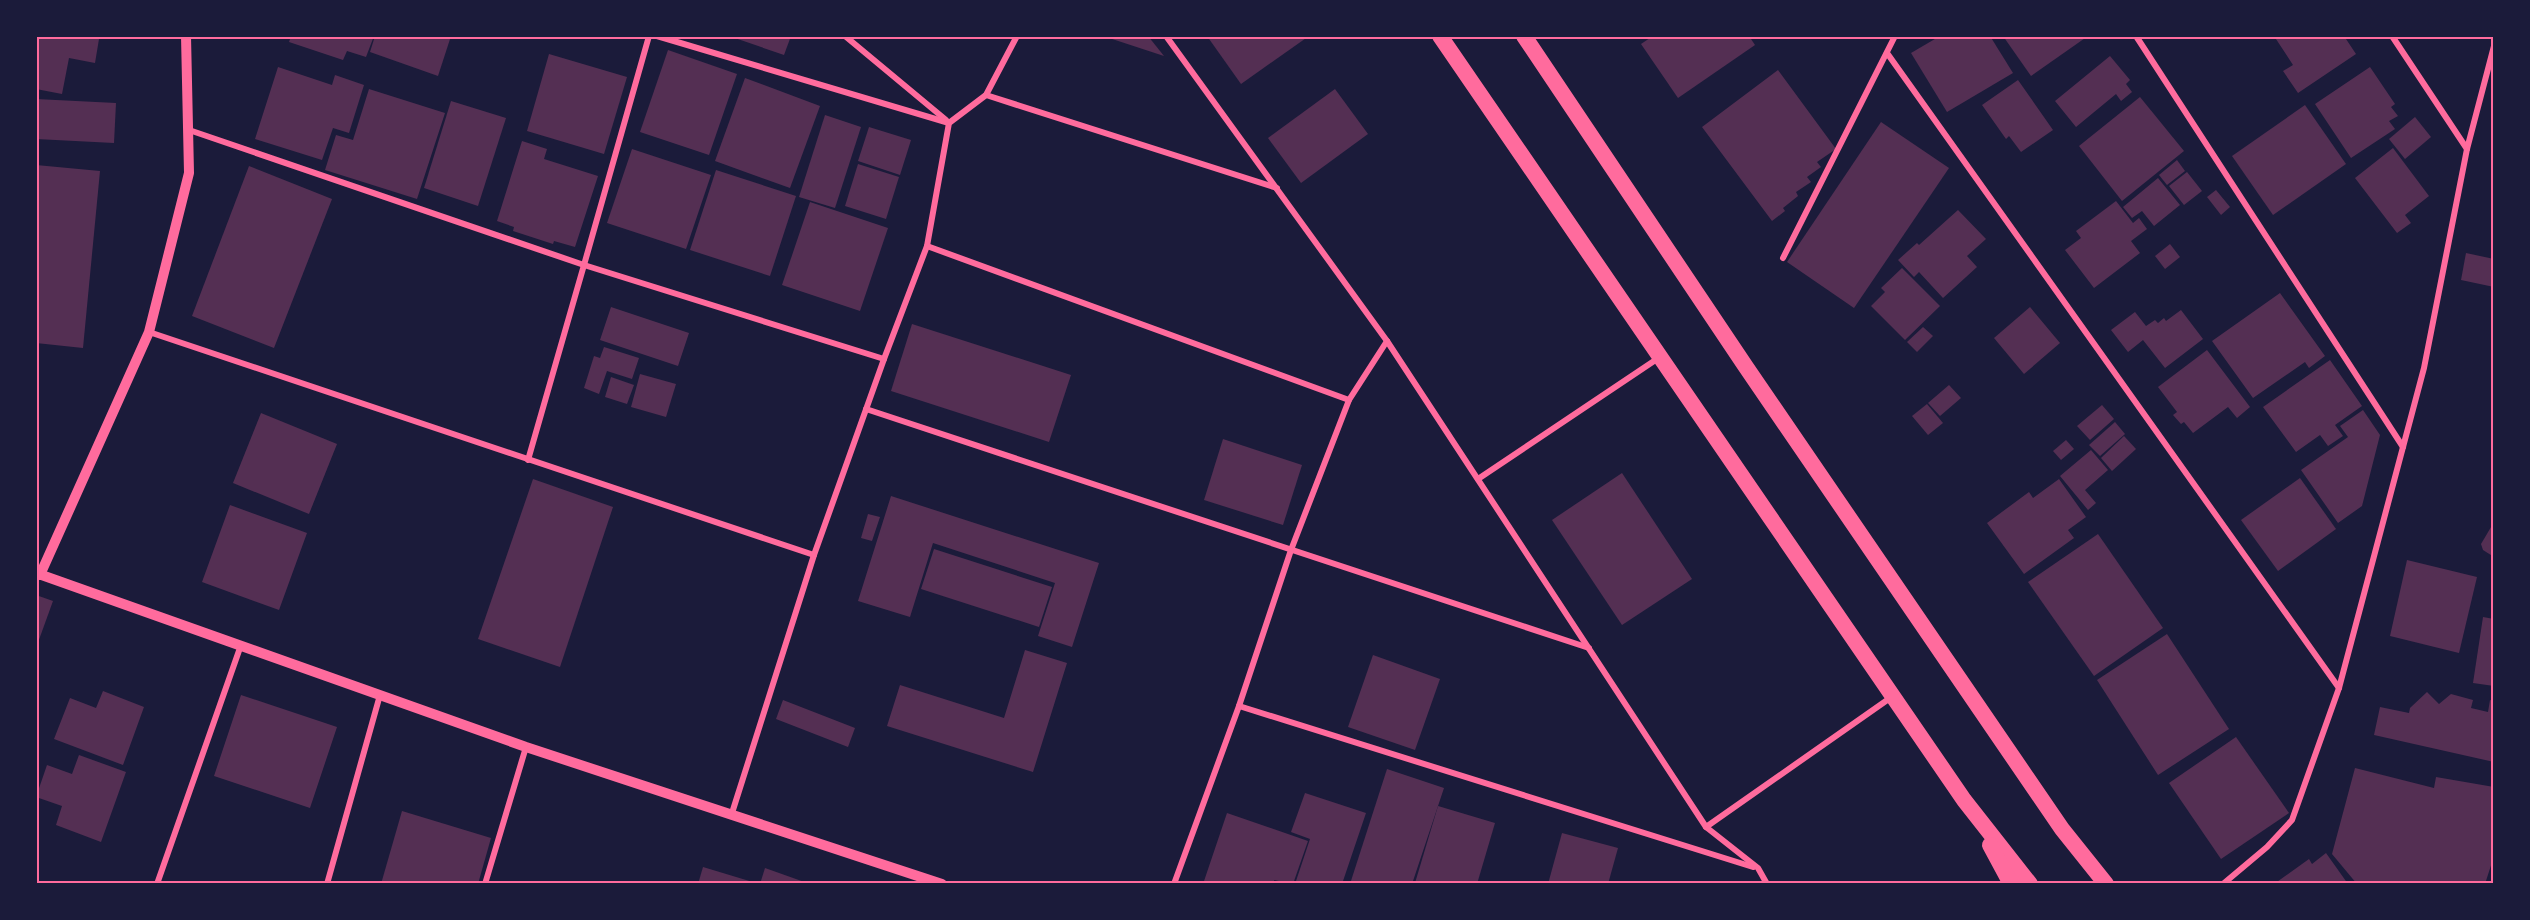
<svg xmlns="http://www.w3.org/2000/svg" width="2530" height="920" viewBox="0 0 2530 920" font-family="Ubuntu,sans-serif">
  <rect width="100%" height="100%" fill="#1b1b3a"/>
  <g fill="#542f53">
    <path d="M36,36H83L99,39L95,63L69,58L62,94L36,89Z"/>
    <path d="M291,36H374L366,57L347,51L343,60L289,42Z"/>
    <path d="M375,36H451L438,76L370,52Z"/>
    <path d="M729,36H791L784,55Z"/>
    <path d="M1103,36H1148L1164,56Z"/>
    <path d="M1207,36H1309L1241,84Z"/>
    <path d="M1653,36H1749L1755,45L1678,98L1641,44Z"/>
    <path d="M1940,36H1990L2013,73L1947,112L1911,53Z"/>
    <path d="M2003,36H2088L2031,76Z"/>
    <path d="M2274,36H2344L2356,54L2298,93L2283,71L2293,65Z"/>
    <path d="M668,50L737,74L709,155L640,132Z"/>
    <path d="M549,54L627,77L604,154L527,131Z"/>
    <path d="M2110,56L2130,80L2126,84L2132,92L2121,101L2116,94L2076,127L2055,101Z"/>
    <path d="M278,67L332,85L335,75L364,85L349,133L333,128L322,160L255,139Z"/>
    <path d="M2370,67L2395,104L2391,107L2398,116L2389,121L2395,129L2351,158L2315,104Z"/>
    <path d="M1778,70L1836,149L1817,162L1821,167L1807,177L1811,182L1796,192L1798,196L1783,208L1785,211L1772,221L1702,127Z"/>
    <path d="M745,78L820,106L790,188L715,161Z"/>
    <path d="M2018,80L2053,130L2021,152L2009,136L2006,139L1982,105Z"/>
    <path d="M369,89L445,113L417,199L325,170L336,135L353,140Z"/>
    <path d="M1335,89L1368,134L1301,183L1268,138Z"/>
    <path d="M2140,97L2184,151L2122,201L2079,146Z"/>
    <path d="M36,99L116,103L114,143L36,139Z"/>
    <path d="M451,101L506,118L478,206L424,188Z"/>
    <path d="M2305,105L2346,164L2273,215L2232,156Z"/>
    <path d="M825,115L861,127L835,208L799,197Z"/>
    <path d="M2415,117L2431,137L2405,159L2389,139Z"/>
    <path d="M1881,122L1949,168L1854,308L1787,262Z"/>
    <path d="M869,127L911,140L900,175L858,161Z"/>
    <path d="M522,141L547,149L544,159L598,176L575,247L554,241L553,244L513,231L514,227L497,221Z"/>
    <path d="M2393,148L2429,196L2405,215L2411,223L2397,233L2355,178Z"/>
    <path d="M632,149L711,175L686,249L607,223Z"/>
    <path d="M2177,160L2185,171L2167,185L2159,175Z"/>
    <path d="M858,164L899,177L886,219L845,206Z"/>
    <path d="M36,165L100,171L83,348L36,343Z"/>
    <path d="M249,166L332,199L274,348L192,316Z"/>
    <path d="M716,170L796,196L770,276L690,250Z"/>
    <path d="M2187,172L2202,191L2184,205L2169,186Z"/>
    <path d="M2158,178L2180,205L2154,226L2142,211L2132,218L2123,207Z"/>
    <path d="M2216,190L2230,207L2221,215L2207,197Z"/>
    <path d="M2116,201L2133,223L2139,218L2147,229L2131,241L2140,253L2094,288L2065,250L2081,238L2076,231Z"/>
    <path d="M810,202L888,228L860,311L782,285Z"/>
    <path d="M1958,210L1986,239L1967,256L1977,267L1943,298L1919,272L1914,277L1898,260L1917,243L1919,245Z"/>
    <path d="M2170,244L2180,257L2165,269L2155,256Z"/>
    <path d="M2466,253L2494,259V287L2461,280Z"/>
    <path d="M1902,268L1940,306L1905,340L1871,306L1885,292L1881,288Z"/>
    <path d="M2280,293L2325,356L2309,368L2305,362L2253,398L2212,341Z"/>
    <path d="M611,307L689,333L678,366L600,340Z"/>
    <path d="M2030,307L2060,343L2024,374L1994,338Z"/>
    <path d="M2181,310L2203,339L2165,368L2143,340L2128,352L2111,330L2135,312L2146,326L2155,320L2158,323L2164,318L2166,321Z"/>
    <path d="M912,324L1071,375L1049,442L891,391Z"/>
    <path d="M1923,327L1933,336L1917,352L1907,342Z"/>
    <path d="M604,347L639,358L632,379L607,371L599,394L584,388L594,356L600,358Z"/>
    <path d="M2207,350L2250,407L2237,418L2228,407L2193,433L2184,422L2181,424L2173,415L2177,412L2158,387Z"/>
    <path d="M2330,360L2362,406L2335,425L2343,436L2328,446L2320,435L2296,452L2263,407Z"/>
    <path d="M640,374L676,384L666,417L631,407Z"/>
    <path d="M611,377L634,385L627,404L605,397Z"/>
    <path d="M1949,385L1961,398L1940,416L1928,403Z"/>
    <path d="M1927,404L1943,423L1928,435L1912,416Z"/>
    <path d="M2102,405L2114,419L2090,440L2077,426Z"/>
    <path d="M2363,410L2380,435L2362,506L2338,523L2301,470L2348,437L2340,426Z"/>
    <path d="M261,413L337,444L309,514L233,483Z"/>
    <path d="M2115,422L2125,434L2100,456L2089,445Z"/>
    <path d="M2124,436L2136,449L2112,471L2101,458Z"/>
    <path d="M1223,439L1302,465L1283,525L1204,500Z"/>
    <path d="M2066,440L2074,449L2061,460L2053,451Z"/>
    <path d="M2091,450L2108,470L2085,490L2096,503L2088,510L2060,476Z"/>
    <path d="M1622,473L1692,579L1622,625L1552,520Z"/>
    <path d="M2300,478L2336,529L2278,571L2241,520Z"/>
    <path d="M533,479L613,507L560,667L478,639Z"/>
    <path d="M2059,479L2086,517L2068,530L2074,538L2024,574L1987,523L2029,492L2033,498Z"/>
    <path d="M891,496L1099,563L1072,647L1038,636L1055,583L933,543L910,617L858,601Z"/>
    <path d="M230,505L307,533L279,610L202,582Z"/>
    <path d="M868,514L880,517L872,541L861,538Z"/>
    <path d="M2494,522V557L2483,550L2481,544Z"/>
    <path d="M2098,534L2163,628L2094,676L2028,582Z"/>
    <path d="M934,549L1052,587L1039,627L921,589Z"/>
    <path d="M2407,560L2477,577L2459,653L2390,636Z"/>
    <path d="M36,595L53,601L36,648Z"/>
    <path d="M2483,617L2494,619V686L2473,683Z"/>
    <path d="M2167,634L2229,729L2158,775L2097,680Z"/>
    <path d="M1025,650L1067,663L1033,772L887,726L900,685L1004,718Z"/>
    <path d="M1373,655L1440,679L1415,750L1348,727Z"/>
    <path d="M103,691L144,707L123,765L54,739L70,698L96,708Z"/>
    <path d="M2427,692L2439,704L2451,694L2473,700L2471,708L2488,712L2490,700L2494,701V762L2374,735L2380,707L2409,713L2410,708Z"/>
    <path d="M241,695L337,727L310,808L214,776Z"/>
    <path d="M783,700L855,728L848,747L776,719Z"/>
    <path d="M2236,737L2289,813L2221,859L2169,783Z"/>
    <path d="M79,755L126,772L101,842L56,825L62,806L36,797L47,765L72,774Z"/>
    <path d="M2355,768L2434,788L2436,777L2494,787V856L2485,884H2357L2332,854Z"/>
    <path d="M1387,769L1444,788L1412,884H1350Z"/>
    <path d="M1305,793L1366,813L1342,884H1295L1310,839L1291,832Z"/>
    <path d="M1438,806L1495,823L1477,884L1415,883Z"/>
    <path d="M402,811L491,838L478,884H381Z"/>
    <path d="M1227,813L1308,841L1293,884L1274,880L1275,884H1203Z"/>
    <path d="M1562,833L1618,848L1608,884H1548Z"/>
    <path d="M2326,853L2348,884H2274L2309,859L2312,864Z"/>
    <path d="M703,867L756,883V884H698Z"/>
    <path d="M765,868L810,884H760Z"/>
  </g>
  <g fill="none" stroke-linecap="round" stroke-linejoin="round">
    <g stroke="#ff6b9d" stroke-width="6">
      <path d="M657,36L949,123"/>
      <path d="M845,36L946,120"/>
      <path d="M1166,36L1387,341L1706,827L1758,868L1767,884"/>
      <path d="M2136,36L2403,447"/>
      <path d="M2392,36L2467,149"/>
      <path d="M1887,53L2339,688"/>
      <path d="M986,95L1277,188"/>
      <path d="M189,130L584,265L649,36"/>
      <path d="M927,246L1349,400"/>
      <path d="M1783,258L1895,36"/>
      <path d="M149,332L814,555"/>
      <path d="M866,409L1589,648"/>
      <path d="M528,460L584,265L884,359"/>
      <path d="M1478,479L1660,357"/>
      <path d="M1239,706L1753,867"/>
      <path d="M732,813L814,555L884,359L927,246L949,123L986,95L1017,36"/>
      <path d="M1706,827L1893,696"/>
      <path d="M157,884L241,645"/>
      <path d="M327,884L380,695"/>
      <path d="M485,884L526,747"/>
      <path d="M1174,884L1239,706L1291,550L1349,400L1387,341"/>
      <path d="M2223,884L2267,847L2292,820L2339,688L2424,368L2467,149L2494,46"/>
    </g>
    <g stroke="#ff6b9d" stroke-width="10">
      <path d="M36,573L526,747L942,884"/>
      <path d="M40,575L149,332L189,173L186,36"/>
    </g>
    <g stroke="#ff6b9d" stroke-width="16">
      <path d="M1440,36L1964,800L2030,884"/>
      <path d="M1524,36L1746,367L2062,829L2106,884"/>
      <path d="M1990,845L2011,884"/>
    </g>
  </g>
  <rect width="2530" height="920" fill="none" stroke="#1b1b3a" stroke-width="75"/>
  <rect x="38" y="38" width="2454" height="844" fill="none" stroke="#ff6b9d" stroke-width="2"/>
</svg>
